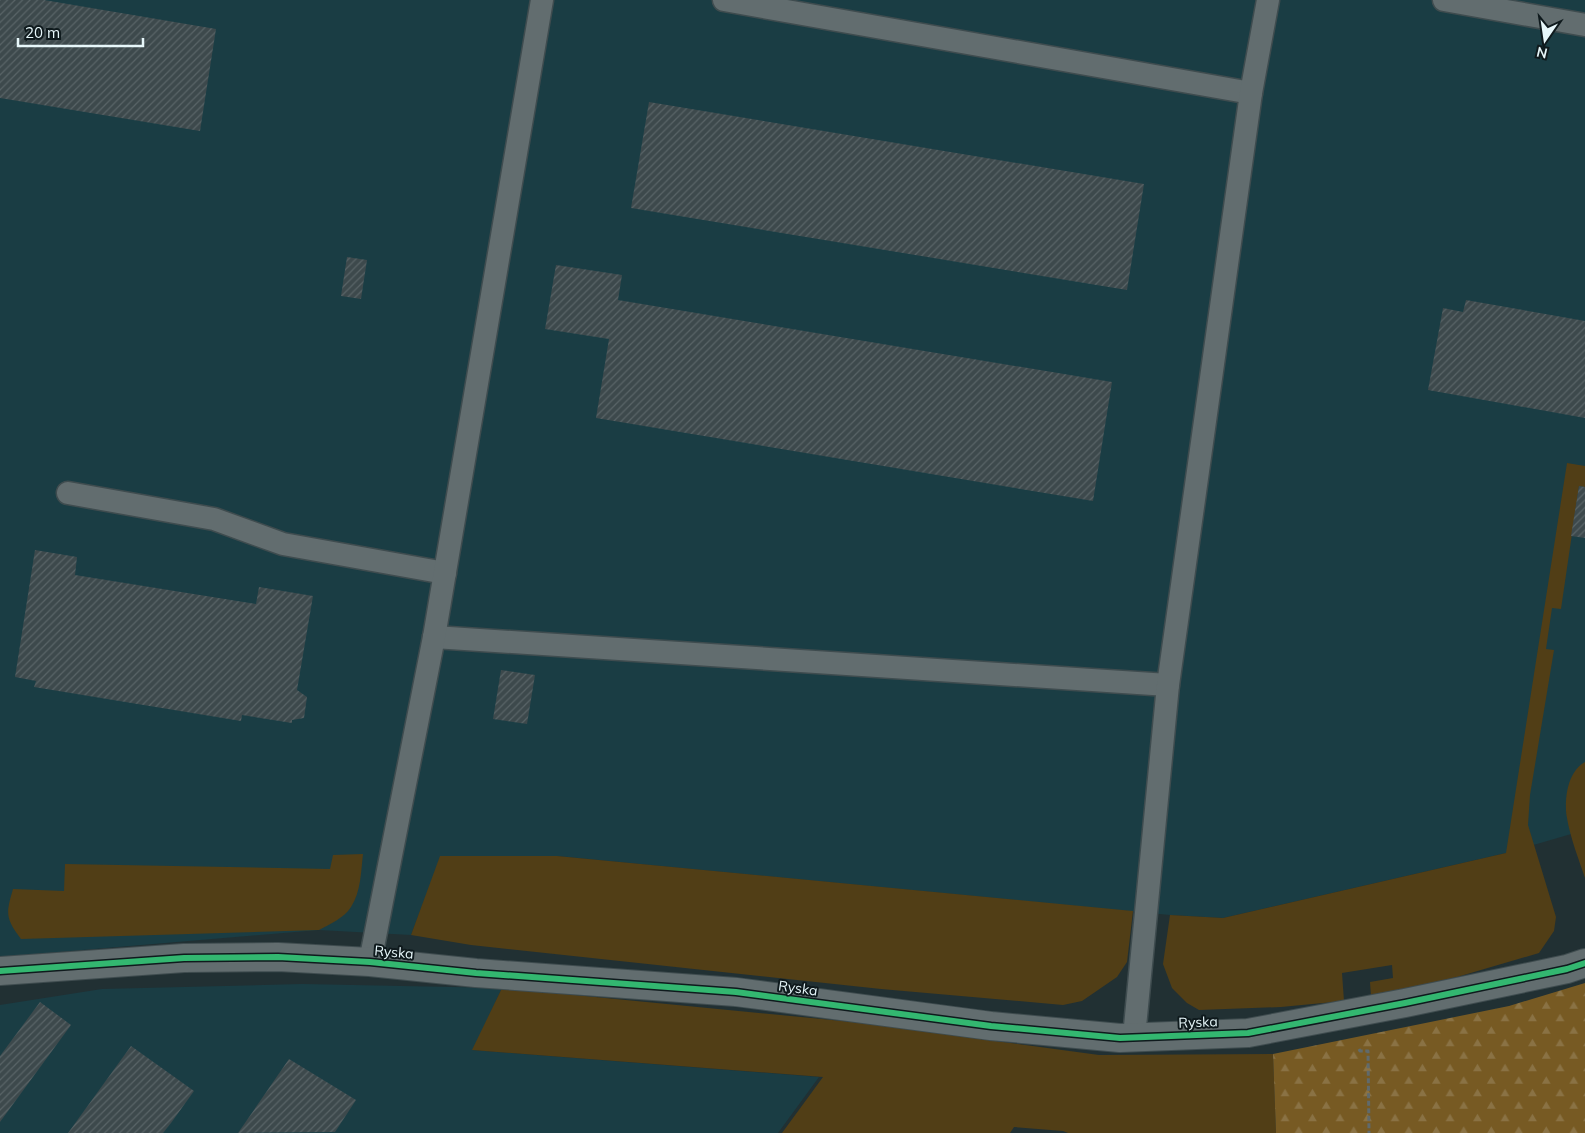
<svg xmlns="http://www.w3.org/2000/svg" width="1585" height="1133" viewBox="0 0 1585 1133" font-family="Mulish,sans-serif">
  <defs>
    <pattern id="forest-firs" width="22" height="20" patternUnits="userSpaceOnUse" patternTransform="scale(1.25)"><rect width="22" height="20" fill="#775a23"/><path d="M5 1l3.5 6h-7zM16 11l3.5 6h-7z" fill="#8a7244"/></pattern>
    <pattern id="building-hatch" width="6" height="6" patternUnits="userSpaceOnUse" patternTransform="scale(1.25)"><rect width="6" height="6" fill="#3d494c"/><path d="M-1 1l2-2M0 6l6-6M5 7l2-2" fill="none" stroke="#596467"/></pattern>
  </defs>
  <rect width="100%" height="100%" fill="#213033"/>
  <g fill="#1a3d44">
    <path d="M0,0H1585V830L1506,853L1223,918L1170,915L557,856H441L411,935L319,930L0,957Z"/>
    <path d="M302,984L502,988L473,1050L819,1077L778,1133H0V1005L102,989Z"/>
  </g>
  <g fill="#513e16">
    <path d="M1567,463L1585,466V487L1579,486L1561,609L1552,608L1546,649L1554,650L1530,795L1528,825L1556,917L1554,931L1539,953L1457,977L1371,996L1370,982L1393,978L1392,965L1342,973L1344,1001L1281,1007L1199,1010L1187,1003L1172,988L1163,964L1170,915L1223,918L1506,853Z"/>
    <path d="M1585,762V878C1579,860 1570,837 1567,818C1564,800 1567,772 1585,762Z"/>
    <path d="M363,854C361,871 361,892 351,907C344,918 330,924 319,930L21,939C5,918 6,913 13,889L64,891L65,864L330,869L333,855Z"/>
    <path d="M440,856H557L1133,911L1127,962L1117,977L1082,1001L1063,1005L881,989L471,945L411,935Z"/>
    <path d="M502,988L863,1023L1099,1055L1273,1054L1276,1133H1068L1063,1131L1014,1127L1010,1133H782L823,1077L472,1050Z"/>
  </g>
  <path fill="url(#forest-firs)" d="M1585,983V1133H1276L1273,1054L1509,1006Z"/>
  <g fill="url(#building-hatch)">
    <path d="M0,0H44L216,29L200,131L0,98Z"/>
    <path d="M649,102L1144,184L1127,290L631,208Z"/>
    <path d="M347,257L367,260L361,299L341,296Z"/>
    <path d="M556,265L622,275L618,300L1112,382L1093,501L596,418L609,339L545,329Z"/>
    <path d="M1466,300L1585,321V418L1428,390L1443,308L1463,312Z"/>
    <path d="M1579,486L1585,487V538L1571,536Z"/>
    <path d="M35,550L77,557L75,575L256,604L259,587L313,596L297,690L307,697L304,718L292,720V723L242,715L241,721L34,687L36,681L15,677Z"/>
    <path d="M501,670L535,675L527,724L493,719Z"/>
    <path d="M40,1002L71,1025L0,1122V1056Z"/>
    <path d="M131,1046L194,1091L171,1123L163,1133H68Z"/>
    <path d="M289,1059L356,1100L335,1132L238,1133Z"/>
  </g>
  <g fill="none" stroke-linecap="round" stroke-linejoin="round">
    <g stroke="#3f4c4f" stroke-width="25">
      <g id="lane">
        <path d="M724,0L1251,93"/>
        <path d="M1444,0L1585,25"/>
        <path d="M68,493L214,519L283,544L445,573"/>
        <path d="M434,637L1168,685"/>
        <path d="M370,962L434,637L542,0"/>
        <path d="M1134,1037L1168,685L1251,93L1268,0"/>
      </g>
    </g>
    <g stroke="#3f4c4f" stroke-width="30">
      <path id="street" d="M0,971L184,958L278,957L370,962L476,973L736,992L991,1026L1120,1038L1248,1033L1405,1003L1567,969L1585,963"/>
    </g>
    <path stroke="#606a6c" stroke-width="3" stroke-dasharray="5 2.5" stroke-linecap="butt" d="M1359,1049L1360,1051H1368L1369,1133"/>
    <use href="#lane" stroke="#626d6f" stroke-width="22"/>
    <use href="#street" stroke="#626d6f" stroke-width="28"/>
    <g stroke="#0f1a1d" stroke-width="9">
      <path id="cycleway" d="M0,971L184,958L278,957L370,962L476,973L736,992L991,1026L1120,1038L1248,1033L1405,1003L1567,969L1585,963"/>
    </g>
    <use href="#cycleway" stroke="#33b770" stroke-width="6"/>
  </g>
  <g text-anchor="middle" stroke-width="4" stroke-linejoin="round" paint-order="stroke">
    <g font-size="14" fill="#e7f7fa" stroke="#0f1a1d">
      <text transform="translate(394 952) rotate(5)" y="5">Ryska</text>
      <text transform="translate(798 988) rotate(8)" y="5">Ryska</text>
      <text transform="translate(1198 1022) rotate(-2)" y="5">Ryska</text>
    </g>
  </g>
  <g transform="translate(1545 40) rotate(193)" stroke="#0f1a1d" stroke-width="4" paint-order="stroke">
  <path d="M0-4L9 19L0 12L-9 19Z" fill="#e7f7fa"/>
  <text y="-8" font-size="14" font-weight="bold" text-anchor="middle" fill="#e7f7fa">N</text>
  </g>
  <path d="M18 38v8h125v-8" fill="none" stroke="#e7f7fa" stroke-width="2.5"/>
  <text x="25" y="38" font-size="15" fill="#e7f7fa" stroke="#0f1a1d" stroke-width="4" paint-order="stroke">20 m</text>
</svg>
